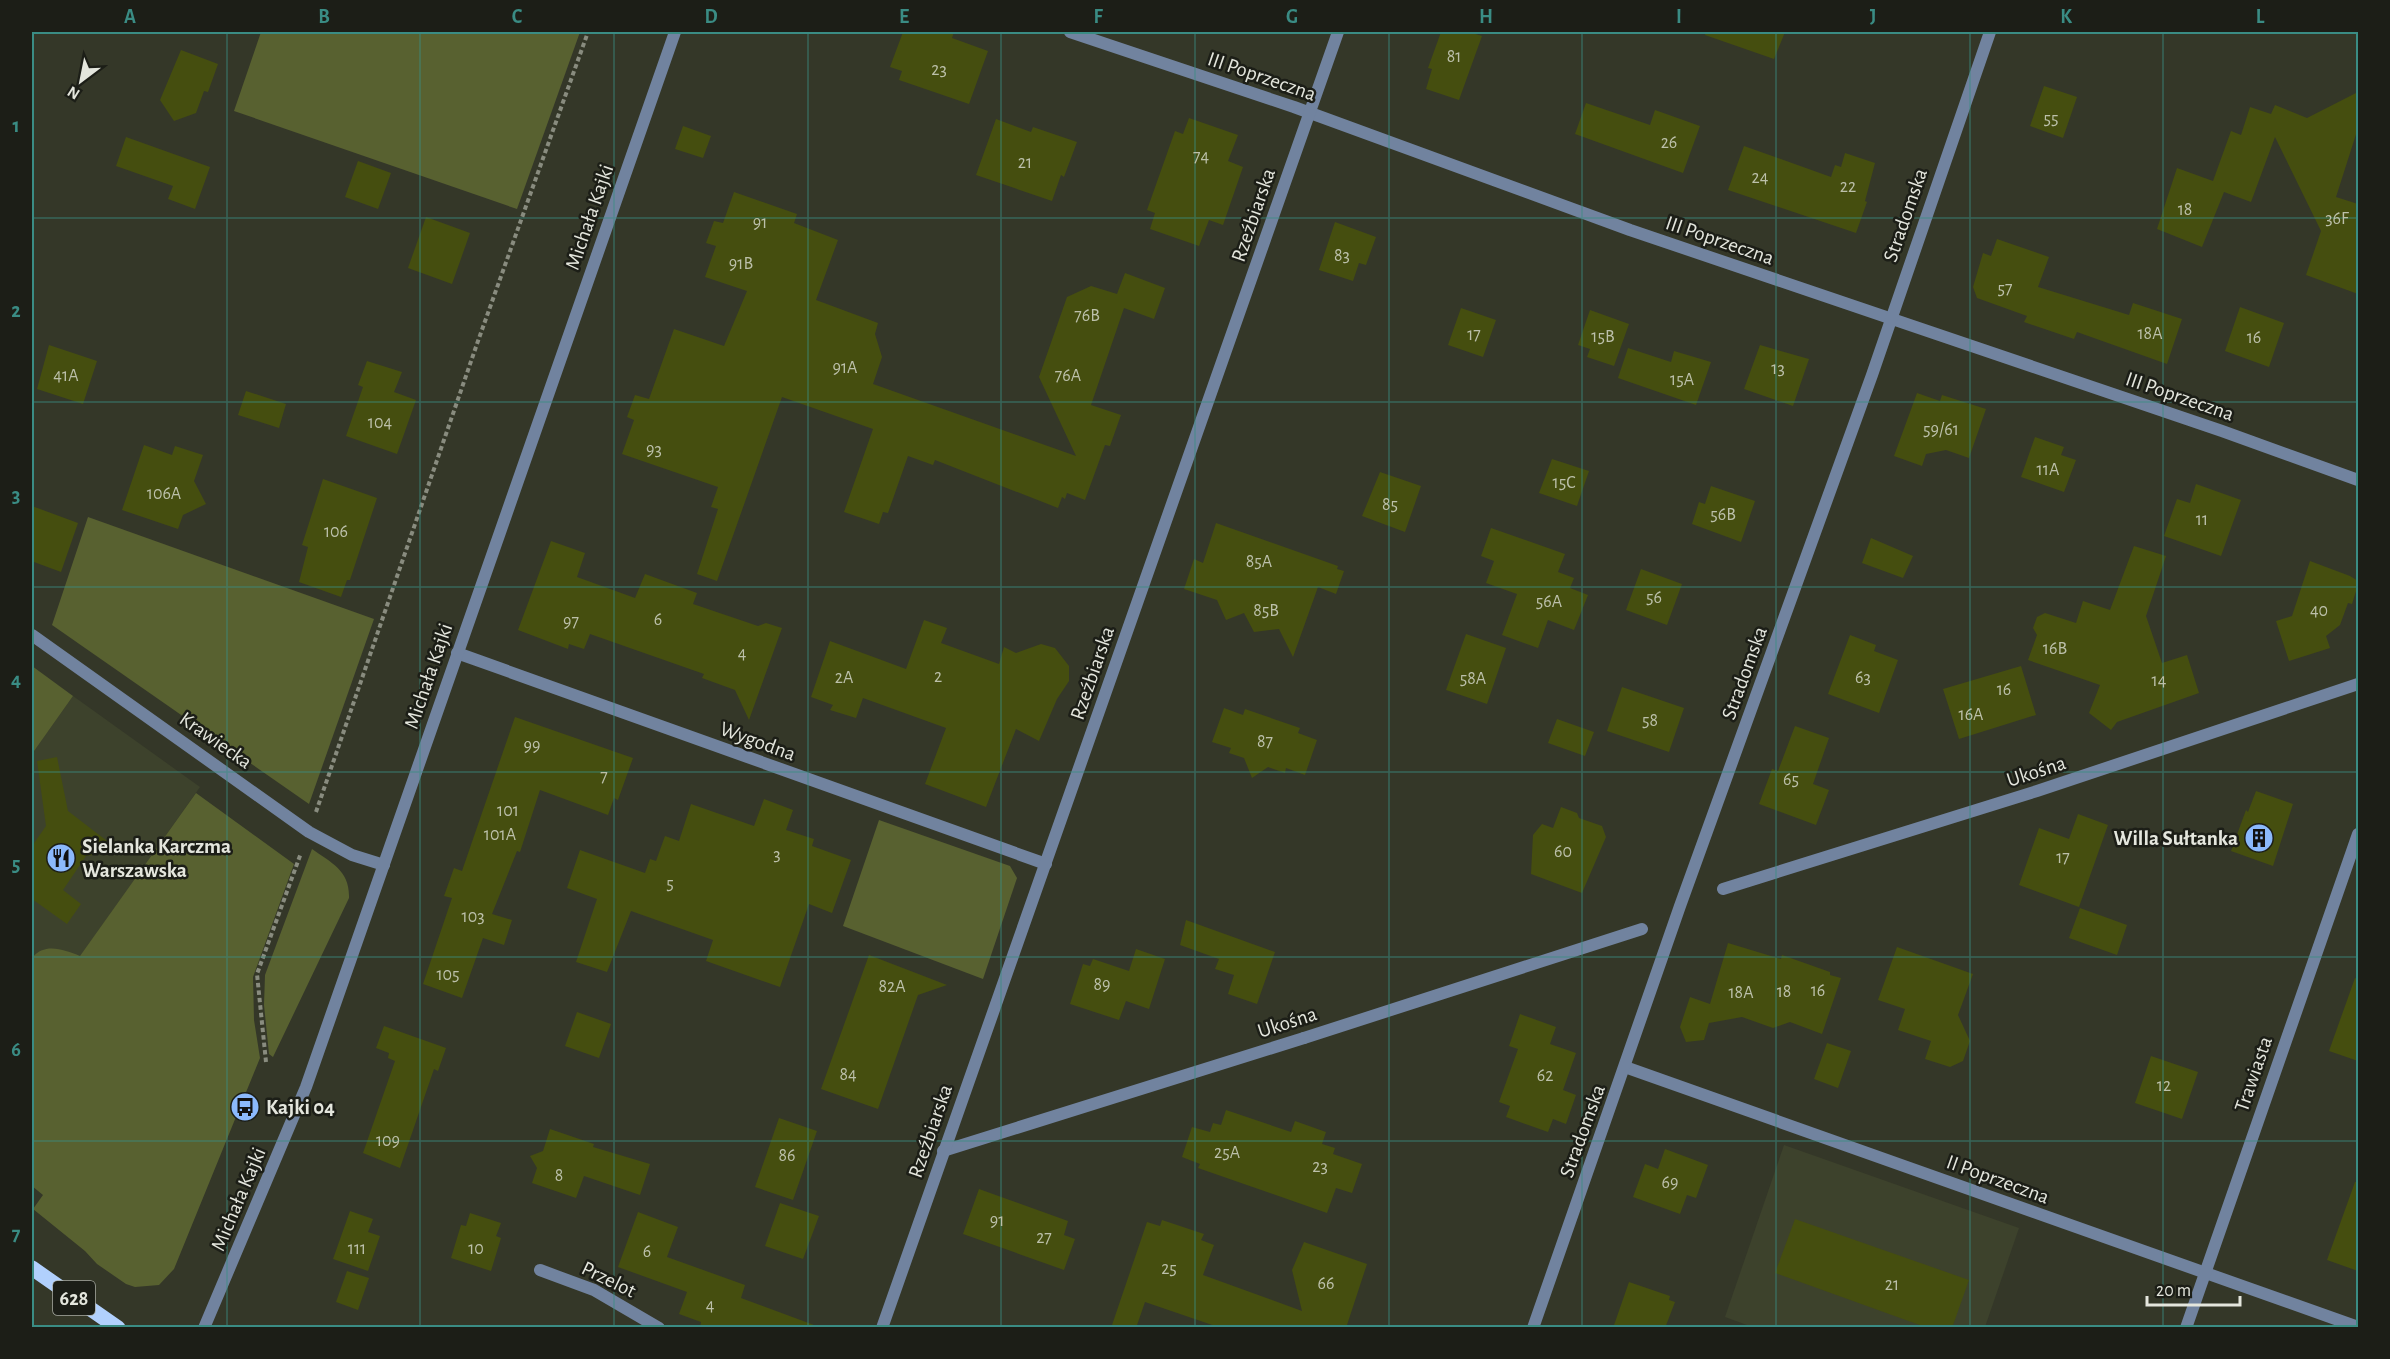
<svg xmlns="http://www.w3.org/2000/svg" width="2390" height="1359" viewBox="0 0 2390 1359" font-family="'Alegreya Sans',sans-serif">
  <rect width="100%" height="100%" fill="#343728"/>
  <g fill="#3d422c">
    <path d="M73,696L200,787L32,1025V754Z"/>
    <path d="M1784,1145L2019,1228L1985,1327L1755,1328L1725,1317Z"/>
  </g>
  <g fill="#586130">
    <path d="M261,32H580L517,209L234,111Z"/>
    <path d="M88,517L374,619L309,804L52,625Z"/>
    <path d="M32,666L73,696L32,754Z"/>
    <path d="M196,793L294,864L253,977L254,1020L260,1058L174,1269L159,1285L135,1287L126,1284L97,1264L85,1251L33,1209L43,1195L32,1186V958C45,942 64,950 80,956Z"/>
    <path d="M879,820L1010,866L1017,878L983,979L843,926Z"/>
    <path d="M312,849C332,863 350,871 349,898L273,1057L269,1054L264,1005L265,975Z"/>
  </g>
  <g fill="#454e0f">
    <path d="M903,32H954L952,38L988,51L969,104L899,80L902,71L890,67Z"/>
    <path d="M1441,32H1469L1482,36L1459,100L1426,89L1432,69L1428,68Z"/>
    <path d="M1706,32H1785L1774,59L1705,35Z"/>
    <path d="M181,50L218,64L208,92L204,91L196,113L174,121L160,100Z"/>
    <path d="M2044,86L2077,97L2063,138L2030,126Z"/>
    <path d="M2358,92V128L2336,197L2358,204V294L2306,275L2321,231L2275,137L2251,202L2224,192L2202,247L2157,229L2177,168L2213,181L2231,131L2241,135L2250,107L2271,114L2275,105L2307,118Z"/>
    <path d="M1586,103L1650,125L1655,110L1700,126L1683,173L1575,134Z"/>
    <path d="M1189,118L1238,135L1228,161L1243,167L1223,225L1209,220L1199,246L1150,229L1155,213L1147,210L1175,131L1183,134Z"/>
    <path d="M996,119L1031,132L1033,127L1077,142L1064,177L1061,175L1052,201L976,175Z"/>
    <path d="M683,126L711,136L703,158L675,149Z"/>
    <path d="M126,137L210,167L195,209L168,199L173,186L116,166Z"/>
    <path d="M1744,146L1831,177L1835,165L1841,167L1845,153L1875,163L1865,201L1867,202L1856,233L1728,190Z"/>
    <path d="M358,161L391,173L378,209L345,197Z"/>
    <path d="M734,192L797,214L794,223L838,240L816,300L878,323L875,334L882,357L873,384L1076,456L1039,377L1067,297L1091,286L1117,294L1125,273L1165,288L1154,319L1124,308L1091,405L1121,415L1110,446L1105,445L1085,500L1067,493L1065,499L1062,497L1058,508L935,460L933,465L908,456L888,513L883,512L879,524L844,512L873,429L782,397L717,581L697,574L718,509L711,507L718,487L622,454L634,420L627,417L635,395L649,399L674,329L724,346L747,291L705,277L716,246L706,243L714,221L723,223Z"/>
    <path d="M426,217L470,233L452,284L408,268Z"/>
    <path d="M1335,222L1376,237L1366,265L1359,263L1353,281L1319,270Z"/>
    <path d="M1997,239L2049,257L2038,287L2129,315L2133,303L2182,319L2167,364L2077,332L2074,339L2024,322L2027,316L1977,298L1973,287L1983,253L1991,256Z"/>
    <path d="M2240,307L2284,323L2269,367L2225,351Z"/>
    <path d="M1461,308L1496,320L1483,357L1448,345Z"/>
    <path d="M1590,310L1629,324L1614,366L1587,357L1590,349L1578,345Z"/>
    <path d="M49,345L97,361L83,404L37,389Z"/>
    <path d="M1760,345L1809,359L1793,406L1744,389Z"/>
    <path d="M1628,348L1671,362L1674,351L1711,362L1696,405L1618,378Z"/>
    <path d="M367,361L402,372L394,392L416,400L397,454L346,436L363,387L358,385Z"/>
    <path d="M246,391L286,404L279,428L238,415Z"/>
    <path d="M1917,393L1940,401L1942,395L1986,409L1969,458L1946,450L1926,454L1922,466L1894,456Z"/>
    <path d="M2035,437L2064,447L2061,455L2076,460L2064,492L2021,477Z"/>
    <path d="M144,445L172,455L175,446L203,455L194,481L206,504L183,515L178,529L122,510Z"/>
    <path d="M1552,459L1589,471L1577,506L1539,493Z"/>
    <path d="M1380,472L1421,486L1405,532L1362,516Z"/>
    <path d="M323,479L377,498L350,580H347L341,597L299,582L308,547L302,545Z"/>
    <path d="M2196,484L2241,500L2221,556L2164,536L2177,499L2190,503Z"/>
    <path d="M1711,486L1755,501L1741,542L1692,524L1699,502L1705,504Z"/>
    <path d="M32,506L78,523L61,572L34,562Z"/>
    <path d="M1216,523L1338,566L1337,569L1344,571L1336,594L1318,587L1293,657L1279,629L1254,632L1244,613L1226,620L1217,600L1184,589L1194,559L1203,563Z"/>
    <path d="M1491,528L1565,554L1558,572L1574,578L1570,588L1588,595L1574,630L1548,620L1538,648L1502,635L1517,594L1486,583L1494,561L1481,556Z"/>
    <path d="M1871,538L1913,556L1903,578L1862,563Z"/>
    <path d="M551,541L585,553L577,577L635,598L645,574L697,593L693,604L758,626L766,623L782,628L749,720L735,690L702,678L704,674L590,634L584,649L569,644L568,649L518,630Z"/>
    <path d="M2134,546L2166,556L2146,616L2162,663L2187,655L2199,693L2117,722L2111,730L2089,713L2100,685L2028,660L2037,635L2033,628L2037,617L2045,613L2076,623L2083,601L2110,610Z"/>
    <path d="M2310,561L2350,576L2358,581V585L2352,604L2348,603L2340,625L2326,636L2330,648L2289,661L2276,621L2292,616Z"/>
    <path d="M1641,569L1682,584L1667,625L1626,610Z"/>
    <path d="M924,620L947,628L941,643L999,664L1004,647L1016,653L1041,644L1055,648L1069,666V681L1057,699L1039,741L1016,729L986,807L925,784L946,728L863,698L856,718L830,710L833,705L811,697L830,641L906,669Z"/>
    <path d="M1466,634L1506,648L1487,704L1446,690Z"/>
    <path d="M1850,635L1876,645L1874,651L1898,660L1879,713L1828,694Z"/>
    <path d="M2021,666L2036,715L1959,739L1943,689Z"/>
    <path d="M1622,687L1684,708L1669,752L1607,731Z"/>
    <path d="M1224,708L1243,715L1245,709L1300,728L1298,733L1317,740L1305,775L1286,768L1285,773L1268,767L1252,778L1244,758L1229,753L1231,748L1212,742Z"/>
    <path d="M515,717L633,758L618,800L614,798L608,815L540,790L520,852L517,851L492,914L512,920L504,945L483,938L462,998L423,984L452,898L444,896L454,868L462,871Z"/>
    <path d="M1557,719L1594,732L1585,756L1548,743Z"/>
    <path d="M1795,726L1829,738L1813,784L1829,790L1816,825L1759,804L1772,769L1778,771Z"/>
    <path d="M57,757L68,811L120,851L86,856L63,890L81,904L67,924L32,899V846L46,826L37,761Z"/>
    <path d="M2256,791L2293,804L2273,866L2231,851L2246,810L2248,812Z"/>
    <path d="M764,799L793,810L786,830L814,839L812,846L851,860L832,913L809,904L780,987L706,961L713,940L631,911L607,972L576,962L597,899L567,888L580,850L645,873L650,859L656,861L665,836L679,841L691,804L754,826Z"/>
    <path d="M1561,807L1577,813L1579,818L1602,826L1606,837L1582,893L1531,874L1533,835L1542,824L1553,828Z"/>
    <path d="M2078,814L2108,825L2079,907L2019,885L2039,828L2069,839Z"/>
    <path d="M2080,908L2127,925L2117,955L2069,938Z"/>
    <path d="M1186,920L1275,952L1257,1004L1228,994L1234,975L1215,969L1219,959L1180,945Z"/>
    <path d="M1728,943L1781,959L1782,955L1830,972V975L1841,978L1822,1034L1790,1022L1773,1028L1742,1017L1709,1023L1704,1040L1686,1042L1680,1027L1690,997L1710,1004Z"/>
    <path d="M1897,947L1973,974L1958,1015L1970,1041L1963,1061L1950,1067L1925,1059L1931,1041L1898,1030L1905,1009L1878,1000Z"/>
    <path d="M1136,949L1165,959L1149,1009L1126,1001L1119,1020L1070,1004L1083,964L1090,966L1093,959L1129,971Z"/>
    <path d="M869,955L947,985L918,995L878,1109L821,1089Z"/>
    <path d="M2355,978L2358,979V1061L2329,1051Z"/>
    <path d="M577,1012L611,1024L599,1058L565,1046Z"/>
    <path d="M1520,1014L1556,1027L1550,1044L1576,1053L1563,1090L1576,1095L1566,1124L1553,1119L1548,1132L1506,1117L1510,1106L1499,1102L1518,1049L1509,1046Z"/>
    <path d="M384,1026L446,1048L438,1071L434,1069L400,1168L363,1153L395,1061L388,1058L389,1053L376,1048Z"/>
    <path d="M1827,1043L1851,1051L1838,1088L1814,1079Z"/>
    <path d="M2151,1056L2198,1072L2182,1119L2135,1103Z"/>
    <path d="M1226,1110L1291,1132L1295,1121L1326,1132L1322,1144L1335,1148L1333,1154L1362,1164L1352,1193L1336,1188L1327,1213L1198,1168L1200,1164L1182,1157L1192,1127L1210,1132L1213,1123L1221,1125Z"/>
    <path d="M779,1118L817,1131L793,1200L755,1187Z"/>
    <path d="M550,1129L594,1144L593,1147L650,1164L640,1195L584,1176L576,1198L532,1183L537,1168L530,1156L543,1151Z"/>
    <path d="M1665,1149L1708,1165L1696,1198L1687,1195L1680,1214L1633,1197L1645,1164L1658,1169Z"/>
    <path d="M2355,1182H2358V1271L2327,1260Z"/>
    <path d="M979,1189L1068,1221L1064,1235L1075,1239L1064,1270L963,1234Z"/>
    <path d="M780,1203L819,1216L803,1259L765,1246Z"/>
    <path d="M350,1211L373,1219L368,1232L380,1236L368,1271L333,1259Z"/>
    <path d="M638,1212L678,1227L667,1257L745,1285L741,1298L814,1325V1328H700L701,1322L679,1314L687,1292L618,1267Z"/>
    <path d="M470,1213L501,1223L496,1236L501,1238L491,1271L451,1258L461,1225L466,1226Z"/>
    <path d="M1795,1219L1969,1280L1952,1328H1928L1775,1273Z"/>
    <path d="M1162,1220L1204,1234L1201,1240L1214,1245L1203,1275L1302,1311L1292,1270L1304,1242L1367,1264L1346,1328H1221L1145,1302L1136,1328H1111L1147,1222L1160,1226Z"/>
    <path d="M347,1271L369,1278L358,1310L336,1302Z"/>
    <path d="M1629,1282L1670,1296L1669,1300L1675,1302L1665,1328H1613Z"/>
  </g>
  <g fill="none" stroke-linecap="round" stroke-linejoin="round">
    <g stroke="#898c7f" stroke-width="4" stroke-dasharray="4.5 3" stroke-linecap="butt">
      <path d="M316,812L478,341L588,32"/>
      <path d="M266,1062L257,974L301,853"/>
    </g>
    <path stroke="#71839f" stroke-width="12" d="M1304,1038L1642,929"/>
    <g stroke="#71839f" stroke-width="12">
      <path d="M1070,32L1294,107L1630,230L2222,431L2358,480"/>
      <path d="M32,635L309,832L352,855L384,865"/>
      <path d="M457,653L1046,864"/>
      <path d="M1723,889L2037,791L2358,684"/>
      <path d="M1625,1067L2358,1327"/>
      <path d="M943,1151L1304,1038"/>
      <path d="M540,1270L594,1290L659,1328"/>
      <path d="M882,1328L1338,32"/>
      <path d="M1533,1328L1680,906L1872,375L1990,32"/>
      <path d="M2186,1328L2358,834"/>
    </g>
    <path stroke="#71839f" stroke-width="12" d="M204,1328L306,1087L675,32"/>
    <path stroke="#b1d0fd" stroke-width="15" d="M32,1268L118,1328"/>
  </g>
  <path fill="none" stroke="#3a8c84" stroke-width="1.5" stroke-opacity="0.55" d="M227,32V1328M420,32V1328M614,32V1328M808,32V1328M1001,32V1328M1195,32V1328M1389,32V1328M1582,32V1328M1776,32V1328M1970,32V1328M2163,32V1328M32,218H2358M32,402H2358M32,587H2358M32,772H2358M32,957H2358M32,1141H2358"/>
  <defs>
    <g id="building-disc" transform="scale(1.5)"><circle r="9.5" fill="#8bb9fc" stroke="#1c1e17"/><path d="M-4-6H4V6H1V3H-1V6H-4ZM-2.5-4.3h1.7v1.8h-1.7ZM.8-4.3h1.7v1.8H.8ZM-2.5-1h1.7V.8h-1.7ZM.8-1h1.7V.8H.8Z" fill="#111"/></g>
    <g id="restaurant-disc" transform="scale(1.5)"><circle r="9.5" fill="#8bb9fc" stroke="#1c1e17"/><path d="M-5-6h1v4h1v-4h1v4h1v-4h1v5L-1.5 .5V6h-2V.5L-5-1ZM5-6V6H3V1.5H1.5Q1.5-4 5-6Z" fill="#111"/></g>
    <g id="bus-disc" transform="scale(1.5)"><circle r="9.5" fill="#8bb9fc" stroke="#1c1e17"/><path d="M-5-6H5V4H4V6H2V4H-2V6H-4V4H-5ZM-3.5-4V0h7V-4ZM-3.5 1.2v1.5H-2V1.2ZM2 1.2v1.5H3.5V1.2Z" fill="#111"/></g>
  </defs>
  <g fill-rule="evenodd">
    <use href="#building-disc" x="2259" y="838"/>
    <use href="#restaurant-disc" x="61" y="858"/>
    <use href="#bus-disc" x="245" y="1107"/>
  </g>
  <g text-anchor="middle" stroke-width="5" stroke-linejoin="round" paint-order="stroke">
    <g font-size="18" fill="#bcc0aa">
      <text x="1454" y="62">81</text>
      <text x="939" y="75">23</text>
      <text x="2051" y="124">55</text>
      <text x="1669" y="148">26</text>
      <text x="1201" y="162">74</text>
      <text x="1025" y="168">21</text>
      <text x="1760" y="183">24</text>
      <text x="1848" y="192">22</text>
      <text x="2185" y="215">18</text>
      <text x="2337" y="224">36F</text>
      <text x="760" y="228">91</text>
      <text x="1342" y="261">83</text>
      <text x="741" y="269">91B</text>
      <text x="2005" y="294">57</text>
      <text x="1087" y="321">76B</text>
      <text x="2150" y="339">18A</text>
      <text x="1474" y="340">17</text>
      <text x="1603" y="342">15B</text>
      <text x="2254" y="343">16</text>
      <text x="845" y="373">91A</text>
      <text x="1778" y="374">13</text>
      <text x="66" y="381">41A</text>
      <text x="1068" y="381">76A</text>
      <text x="1682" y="385">15A</text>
      <text x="380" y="428">104</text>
      <text x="1941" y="435">59/61</text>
      <text x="654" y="455">93</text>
      <text x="2048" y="475">11A</text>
      <text x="1564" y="488">15C</text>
      <text x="164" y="499">106A</text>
      <text x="1390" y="510">85</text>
      <text x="1723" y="520">56B</text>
      <text x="2202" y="525">11</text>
      <text x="336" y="537">106</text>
      <text x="1259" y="567">85A</text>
      <text x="1654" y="603">56</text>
      <text x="1549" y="607">56A</text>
      <text x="1266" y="616">85B</text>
      <text x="2319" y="616">40</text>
      <text x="658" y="625">6</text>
      <text x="571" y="627">97</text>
      <text x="2055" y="654">16B</text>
      <text x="742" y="659">4</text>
      <text x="938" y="682">2</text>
      <text x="844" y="683">2A</text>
      <text x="1863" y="683">63</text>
      <text x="1473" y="684">58A</text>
      <text x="2159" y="686">14</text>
      <text x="2004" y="695">16</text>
      <text x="1971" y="720">16A</text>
      <text x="1650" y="726">58</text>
      <text x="1265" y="747">87</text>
      <text x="532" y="751">99</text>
      <text x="604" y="782">7</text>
      <text x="1791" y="785">65</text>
      <text x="508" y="816">101</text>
      <text x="500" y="840">101A</text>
      <text x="1563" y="857">60</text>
      <text x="777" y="860">3</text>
      <text x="2063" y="863">17</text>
      <text x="670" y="889">5</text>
      <text x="473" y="922">103</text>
      <text x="448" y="980">105</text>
      <text x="1102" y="990">89</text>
      <text x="892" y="992">82A</text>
      <text x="1818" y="996">16</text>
      <text x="1784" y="997">18</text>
      <text x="1741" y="998">18A</text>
      <text x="848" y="1080">84</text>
      <text x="1545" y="1081">62</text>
      <text x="2164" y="1091">12</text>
      <text x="388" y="1146">109</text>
      <text x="1227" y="1158">25A</text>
      <text x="787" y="1161">86</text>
      <text x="1320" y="1172">23</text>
      <text x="559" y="1181">8</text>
      <text x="1670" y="1188">69</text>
      <text x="997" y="1226">91</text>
      <text x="1044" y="1243">27</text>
      <text x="357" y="1254">111</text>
      <text x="476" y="1254">10</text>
      <text x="647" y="1257">6</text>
      <text x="1169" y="1274">25</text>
      <text x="1326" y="1289">66</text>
      <text x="1892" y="1290">21</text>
      <text x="710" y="1311">4</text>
    </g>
    <rect fill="#1c1e17" stroke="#a8aaa2" stroke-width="1.5" x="53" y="1281" width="42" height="34" rx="4.5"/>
    <g font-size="20" font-weight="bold" fill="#e4e6dd">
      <text x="74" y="1305">628</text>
    </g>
    <g font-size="21" fill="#e4e6dd" stroke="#1c1e17">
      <text transform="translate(1262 76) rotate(19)" y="7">III Poprzeczna</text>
      <text transform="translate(1253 215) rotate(-71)" y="7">Rzeźbiarska</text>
      <text transform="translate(1905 215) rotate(-71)" y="7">Stradomska</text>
      <text transform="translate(589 217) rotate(-71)" y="7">Michała Kajki</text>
      <text transform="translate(1720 240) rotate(19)" y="7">III Poprzeczna</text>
      <text transform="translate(2180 396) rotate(19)" y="7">III Poprzeczna</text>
      <text transform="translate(1092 673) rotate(-71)" y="7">Rzeźbiarska</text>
      <text transform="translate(1744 673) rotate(-70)" y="7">Stradomska</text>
      <text transform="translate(428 676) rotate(-71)" y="7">Michała Kajki</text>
      <text transform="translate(216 740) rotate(35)" y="7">Krawiecka</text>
      <text transform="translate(758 741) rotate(20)" y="7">Wygodna</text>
      <text transform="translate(2036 771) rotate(-18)" y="7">Ukośna</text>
      <text transform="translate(1287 1022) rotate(-18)" y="7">Ukośna</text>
      <text transform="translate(2253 1074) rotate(-71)" y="7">Trawiasta</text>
      <text transform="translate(930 1131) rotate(-71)" y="7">Rzeźbiarska</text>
      <text transform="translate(1582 1131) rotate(-70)" y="7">Stradomska</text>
      <text transform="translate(1998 1179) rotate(20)" y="7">II Poprzeczna</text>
      <text transform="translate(238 1199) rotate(-67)" y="7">Michała Kajki</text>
      <text transform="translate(609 1279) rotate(26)" y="7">Przelot</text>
    </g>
    <g font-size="21" font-weight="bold" fill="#e4e6dd" stroke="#1c1e17" text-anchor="start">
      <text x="2238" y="845" text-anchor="end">Willa Sułtanka</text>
      <text x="82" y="853">Sielanka Karczma<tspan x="82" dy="24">Warszawska</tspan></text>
      <text x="266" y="1114">Kajki 04</text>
    </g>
  </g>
  <rect width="2390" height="1359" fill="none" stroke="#1c1e17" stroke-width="66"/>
  <g transform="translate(81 81) rotate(212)" stroke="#1c1e17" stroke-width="4.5" paint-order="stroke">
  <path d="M0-4.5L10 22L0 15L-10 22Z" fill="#e4e6dd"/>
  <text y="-9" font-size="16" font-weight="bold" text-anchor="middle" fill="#e4e6dd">N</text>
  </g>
  <path d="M2147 1296v9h93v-9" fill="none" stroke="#e4e6dd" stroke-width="3"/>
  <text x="2156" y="1296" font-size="18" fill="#e4e6dd" stroke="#1c1e17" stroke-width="4.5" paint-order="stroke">20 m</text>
  <rect x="33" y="33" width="2324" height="1293" fill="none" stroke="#3a8c84" stroke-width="2"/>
  <g font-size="20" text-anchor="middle" font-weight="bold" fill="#3a8c84">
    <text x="130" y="23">A</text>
    <text x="324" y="23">B</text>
    <text x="517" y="23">C</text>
    <text x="711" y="23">D</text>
    <text x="904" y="23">E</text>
    <text x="1098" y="23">F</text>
    <text x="1292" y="23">G</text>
    <text x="1486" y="23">H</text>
    <text x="1679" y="23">I</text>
    <text x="1873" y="23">J</text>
    <text x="2066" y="23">K</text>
    <text x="2260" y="23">L</text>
    <text x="16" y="132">1</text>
    <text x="16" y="317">2</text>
    <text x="16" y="502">3</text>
    <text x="16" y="686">4</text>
    <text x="16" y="871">5</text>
    <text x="16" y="1056">6</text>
    <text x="16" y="1240">7</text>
  </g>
</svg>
